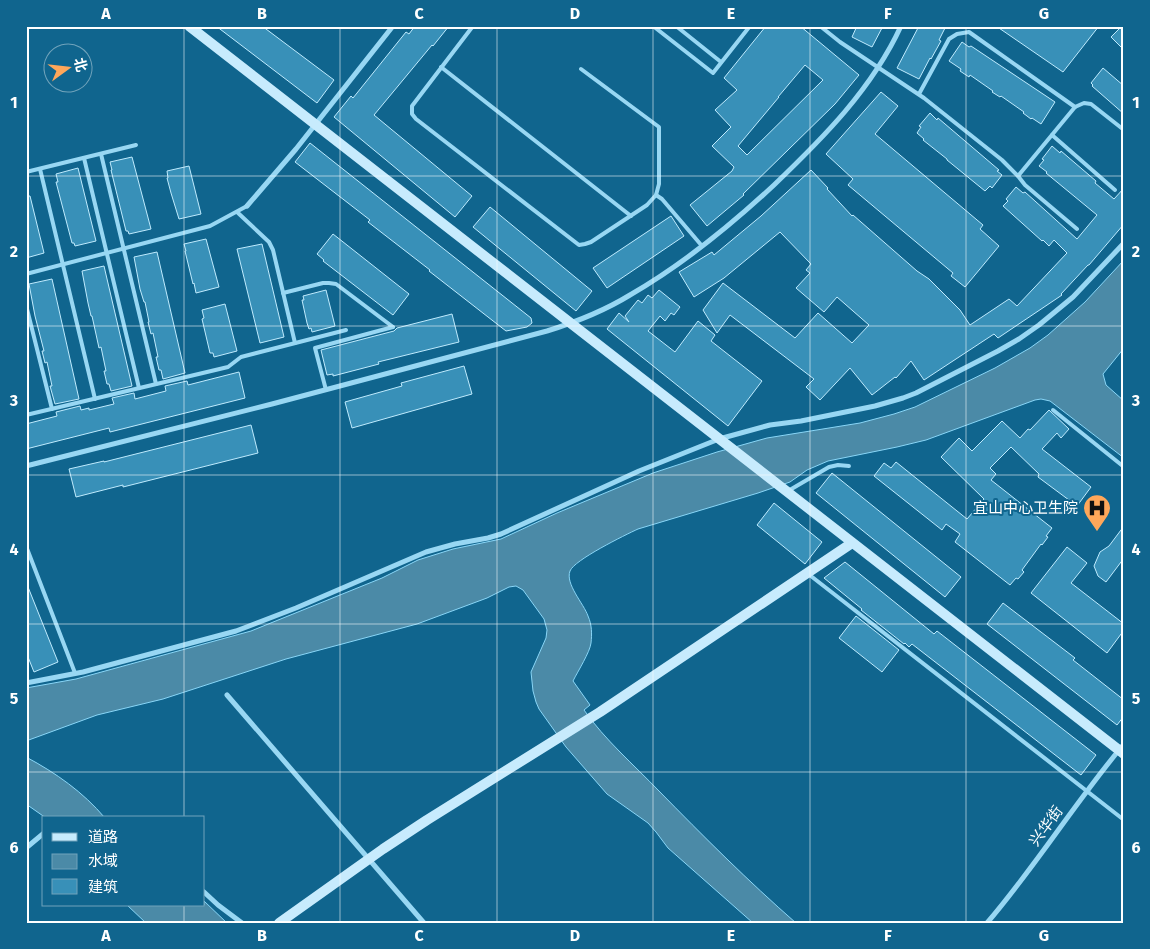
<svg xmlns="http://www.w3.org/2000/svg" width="1150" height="949" viewBox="0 0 1150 949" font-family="'Fira Sans','Noto Sans SC',sans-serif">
  <rect width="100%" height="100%" fill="#10658e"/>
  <g fill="#4b8aa7" stroke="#89d6f7">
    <path d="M1124,260V348L1103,374L1106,385L1124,401V458L1050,401L1041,399L1035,400L926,440L897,447L828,461L807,470L790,482L758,493L638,529C625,535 574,560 570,571C565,584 584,604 588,616C592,625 592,634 591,643C590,652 578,671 573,681L590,705L584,710C605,740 634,765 659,791C703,836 748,881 796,923H753L668,848L656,832L648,823L607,794L566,747L539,709L536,702L533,691L531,672L546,638L547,630L544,619L523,590L516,586L509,587L487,598L417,624L286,659L163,699L97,715L26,741V688L76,679L251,631L382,578L418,560L453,549L501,539L557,513L653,473L717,452L767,438L860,423L894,414L915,407L995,368L1030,348L1048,335L1085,302Z"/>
    <path d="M26,757C56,773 83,792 105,818H46L26,804Z"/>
    <path d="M204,901L227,923H146L127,905H204Z"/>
  </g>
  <g fill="#3890b8" stroke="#bfebfe" fill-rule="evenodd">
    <path d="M216,26H262L334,80L317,103Z"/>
    <path d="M415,26H449L433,46L432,45L374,115L472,196L455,217L334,117L351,96L353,98L406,32L409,34Z"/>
    <path d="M766,26H800L859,75L835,104L743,194L744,195L707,226L690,205L732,171L734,167L712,146L731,127L715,110L737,90L724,78ZM805,65L823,80L747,155L738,146L779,97H778Z"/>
    <path d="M857,26H883L872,47L852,37Z"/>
    <path d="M919,26H946L939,40L941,41L931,59L930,58L919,79L897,68Z"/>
    <path d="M996,26H1099L1063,72Z"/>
    <path d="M1122,26H1124V50L1111,37Z"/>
    <path d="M962,42L969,47L971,46L1055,102L1041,124L1032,118L1031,119L1023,113L1024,112L1001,96L1000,97L992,92L993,91L970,75L969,77L960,71L961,69L949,61Z"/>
    <path d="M1103,68L1124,86V114L1092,86L1093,85L1091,83Z"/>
    <path d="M881,92L898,106L875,134L983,225L980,229L999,246L965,287L951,276L953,273L848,185L853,179L826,154Z"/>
    <path d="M930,113L937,120L938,118L999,170L997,171L1002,175L992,188L990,186L985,191L947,160V159L923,140L924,139L917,133L921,127L919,126Z"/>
    <path d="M310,143L531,318L532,323L527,327L506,331L429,271L430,270L368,222L370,220L295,162Z"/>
    <path d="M1052,146L1060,153L1061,151L1096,181L1095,183L1114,199L1124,188V224L1089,265H1088L1061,294L1062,295L998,338L994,334L924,380L911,361L896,378L895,377L872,395L850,368L820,400L806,387L814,379L730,315L717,333L703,310L723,283L795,338L818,313L852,343L869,325L837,297L824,312L796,288L810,273L806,270L811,264L780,232L724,278L694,297L679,272L712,252L714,255L761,216L811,170L828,188L827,189L852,216L853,215L917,271L929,279L960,310L970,325L1009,299L1017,306L1067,253L1054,240L1049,246L1043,240L1042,241L1003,206L1008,201L1006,199L1016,187L1023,193L1025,192L1077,239L1097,215L1046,173L1047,172L1039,166L1044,160L1042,159Z"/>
    <path d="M132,157L151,229L129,234L128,231H126L111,170H112L110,162Z"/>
    <path d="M189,166L201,214L179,219L171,193L167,178H168L167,171Z"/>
    <path d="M78,168L96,241L75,246L74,243H72L56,182H58L56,174Z"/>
    <path d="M26,196H30L44,253L26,258Z"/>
    <path d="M490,207L592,291L576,311L473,227Z"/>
    <path d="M671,216L684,236L607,288L593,268Z"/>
    <path d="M333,234L409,294L393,315L323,261L324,260L317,254Z"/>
    <path d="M206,239L219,287L196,293L194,283L193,284L185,251H186L184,244Z"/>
    <path d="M262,244L284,337L260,343L237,249Z"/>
    <path d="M157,252L185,373L163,379L161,370H159L156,357H158L153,333L151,334L148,322H149L145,302H144L140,289L134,257Z"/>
    <path d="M104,266L132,386L111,391L109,384H107L104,371H106L101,347L99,348L92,316H91L88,303L82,271Z"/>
    <path d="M52,279L79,399L55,404L50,386H52L47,362L45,363L42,351H44L35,316L29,284Z"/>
    <path d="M326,290L335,326L312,332L311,328L309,329L307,323L302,300H304L303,296Z"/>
    <path d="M659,290L680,307L674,315L671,313L665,321L660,316L648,331L675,352L698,321L715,335L711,341L762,381L728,426L607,329L619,313L629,322L625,316L638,300L642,303L648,295L652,298Z"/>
    <path d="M225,304L237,351L214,357L213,353H210L202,319L204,318L202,310Z"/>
    <path d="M452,314L459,342L378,362L379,364L333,376V374L327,375L321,350L394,331L397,328Z"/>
    <path d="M464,366L472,394L352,428L345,402L402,386L401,383Z"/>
    <path d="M239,372L245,398L110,432L109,428L26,449V424L57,416L56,412L80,406L81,410L89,408V410L114,404L112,398L134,393L135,399L166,391L165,386L187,381L188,385Z"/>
    <path d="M1049,410L1069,429L1061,438L1057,433L1042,449L1091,487L1077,506L1038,477L1039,474L1011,447L990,468L996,474L991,480L1052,528L1046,536L1048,537L1042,545L1041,544L1022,570L1024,572L1018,579L1016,578L1010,585L955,542L960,534L946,524L942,530L874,476L884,463L891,468L896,462L967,519L984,499L941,457L959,438L972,451L1002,421L1020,438L1028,429L1030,430Z"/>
    <path d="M251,425L258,453L123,487V485L76,497L69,469L104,461V462Z"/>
    <path d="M832,473L961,577L945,597L816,493Z"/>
    <path d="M774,503L822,542L805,564L757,525Z"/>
    <path d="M1124,526V558L1106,582L1098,576L1094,566L1100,552L1109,546Z"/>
    <path d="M1067,547L1087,563L1071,583L1124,624V630L1107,653L1031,593Z"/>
    <path d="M845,562L934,634L937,631L1096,755L1081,775L912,644L909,647L905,643L904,644L861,610L862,609L824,578Z"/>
    <path d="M26,582L58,662L34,672L26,652Z"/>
    <path d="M1003,603L1075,658L1073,660L1124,700V716L1117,725L987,624Z"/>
    <path d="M856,616L899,650L882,672L839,638Z"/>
  </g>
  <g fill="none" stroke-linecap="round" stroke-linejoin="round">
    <g stroke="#98d7f3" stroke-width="4">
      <path d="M473,26L412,106V114L416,119L579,245L585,244L591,242L647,205L656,195L659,184V127L581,69"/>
      <path d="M653,26L713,73L750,26"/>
      <path d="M676,26L721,62"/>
      <path d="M820,26L840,42L924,98L1002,160L1018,176L1025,185L1077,229"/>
      <path d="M441,67L631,216"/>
      <path d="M919,94L949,39L957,34L969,32L1075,107"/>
      <path d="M1052,135L1115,190"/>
      <path d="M101,154L156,384"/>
      <path d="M84,158L139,388"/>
      <path d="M40,169L95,399"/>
      <path d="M26,172L136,145"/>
      <path d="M1018,176L1075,107L1084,103L1091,104L1124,130"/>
      <path d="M656,195L662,199L702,246"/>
      <path d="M237,212L269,242L273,250L295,343"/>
      <path d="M26,274L210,226L247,206"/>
      <path d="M283,293L323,283H329L336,284L393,327"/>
      <path d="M26,305L52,409"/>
      <path d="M326,390L315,348L393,327"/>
      <path d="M1053,410L1124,467"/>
      <path d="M26,415L228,367L241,357L346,330"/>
      <path d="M788,491L829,467L838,465L849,466"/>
      <path d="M26,546L75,673"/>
      <path d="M807,573L1124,820"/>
    </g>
    <g stroke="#98d7f3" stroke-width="5">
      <path d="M247,206L296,149L393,26"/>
      <path d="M26,466L272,404L547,331C576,322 604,311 630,295C682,265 730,226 774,185C823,138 872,89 901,26"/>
      <path d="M26,683L83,672L236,631L296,608L426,552L455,544L488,538L501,534L639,471L719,439L770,425L801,421L875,406L903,398L916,393L998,351L1019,339L1039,325L1073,297L1124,243"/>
      <path d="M227,695L424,923"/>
      <path d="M26,848L44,833"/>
      <path d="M204,892L218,905L242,923"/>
      <path d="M987,923C1036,866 1076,801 1124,744"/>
    </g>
    <g stroke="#c7ebfd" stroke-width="10">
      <path d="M189,26L1124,754"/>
      <path d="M279,923L383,849L427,820L600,712L852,543"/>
    </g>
  </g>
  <path fill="none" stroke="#fff" stroke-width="1" stroke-opacity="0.55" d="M184,26V818M340,26V923M497,26V923M653,26V923M810,26V923M966,26V923M26,176H1124M26,326H1124M26,475H1124M26,624H1124M26,772H1124M184,905V923"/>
  <defs>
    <g id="hospital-pin" transform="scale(1.4375)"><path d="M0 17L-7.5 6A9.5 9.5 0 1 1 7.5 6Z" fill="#ffa75a" stroke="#10658e"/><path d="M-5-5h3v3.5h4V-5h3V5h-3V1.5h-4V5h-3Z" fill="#111"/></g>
  </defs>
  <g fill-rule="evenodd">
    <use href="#hospital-pin" x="1097" y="508"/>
  </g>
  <g text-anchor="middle" stroke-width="4" stroke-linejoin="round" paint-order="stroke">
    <g font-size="15" fill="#fff" stroke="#10658e" text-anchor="end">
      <text x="1078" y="513">宜山中心卫生院</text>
    </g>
    <g font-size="15" fill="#fff" stroke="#10658e">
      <text transform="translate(1046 826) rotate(-54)" y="5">兴华街</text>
    </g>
  </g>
  <rect width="1150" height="949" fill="none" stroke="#10658e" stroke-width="55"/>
  <rect x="42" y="816" width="162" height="90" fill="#10658e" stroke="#70a3bb"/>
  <rect x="52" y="833" width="25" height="8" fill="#c7ebfd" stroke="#70a3bb"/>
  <text x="88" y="842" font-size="15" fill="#ffffff">道路</text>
  <rect x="52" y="854" width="25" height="15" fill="#4b8aa7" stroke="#70a3bb"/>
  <text x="88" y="866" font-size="15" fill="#ffffff">水域</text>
  <rect x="52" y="879" width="25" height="15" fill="#3890b8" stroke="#70a3bb"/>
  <text x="88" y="892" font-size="15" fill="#ffffff">建筑</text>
  <g transform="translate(68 68) rotate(75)"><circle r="24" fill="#10658e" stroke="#70a3bb"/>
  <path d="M0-4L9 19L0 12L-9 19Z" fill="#ffa75a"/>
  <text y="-8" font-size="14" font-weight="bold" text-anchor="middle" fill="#ffffff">北</text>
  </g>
  <rect x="28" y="28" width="1094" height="894" fill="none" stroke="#fff" stroke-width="2"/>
  <g font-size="16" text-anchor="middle" font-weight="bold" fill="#fff">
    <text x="106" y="19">A</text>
    <text x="262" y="19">B</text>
    <text x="419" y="19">C</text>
    <text x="575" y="19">D</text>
    <text x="731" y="19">E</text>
    <text x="888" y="19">F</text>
    <text x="1044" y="19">G</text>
    <text x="14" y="108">1</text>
    <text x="1136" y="108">1</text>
    <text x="14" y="257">2</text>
    <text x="1136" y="257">2</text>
    <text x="14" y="406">3</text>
    <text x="1136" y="406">3</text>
    <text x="14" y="555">4</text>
    <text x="1136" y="555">4</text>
    <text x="14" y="704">5</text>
    <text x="1136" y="704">5</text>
    <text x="14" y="853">6</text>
    <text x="1136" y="853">6</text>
    <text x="106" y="941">A</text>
    <text x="262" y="941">B</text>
    <text x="419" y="941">C</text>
    <text x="575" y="941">D</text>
    <text x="731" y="941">E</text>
    <text x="888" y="941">F</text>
    <text x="1044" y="941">G</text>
  </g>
</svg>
